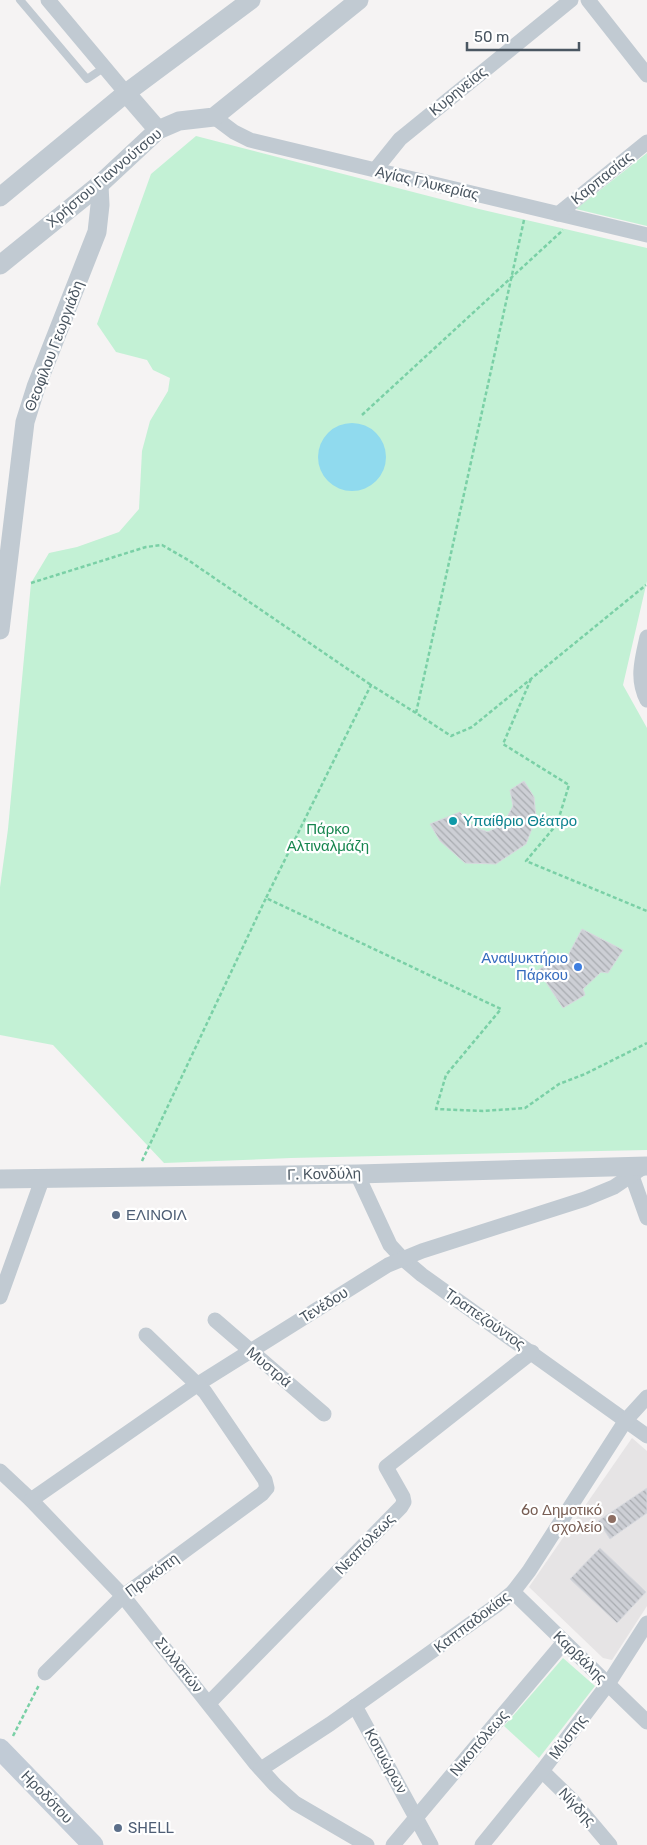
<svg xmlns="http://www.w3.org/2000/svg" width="647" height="1845" viewBox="0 0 647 1845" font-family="Rubik,sans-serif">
  <defs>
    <pattern id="building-back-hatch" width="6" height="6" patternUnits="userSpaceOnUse" patternTransform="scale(1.25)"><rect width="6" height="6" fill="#cdcfd5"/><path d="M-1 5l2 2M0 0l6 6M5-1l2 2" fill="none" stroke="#a8abb0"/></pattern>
  </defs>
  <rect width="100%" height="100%" fill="#f5f3f3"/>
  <path fill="#e6e4e5" d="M632,1438L647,1451V1606L612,1660L603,1658L529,1587Z"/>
  <g fill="#c3f1d5">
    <path d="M196,136L479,209L647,248V581L623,685L647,728V1150L291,1158L164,1163L53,1045L0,1035V887L8,829L31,583L49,553L77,547L119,532L139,509L142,451L150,421L168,391L170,378L153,370L147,360L116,352L97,324L151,174Z"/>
    <path d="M647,153V226L576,209Z"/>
    <path d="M563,1658L595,1686L539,1758L504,1726Z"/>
  </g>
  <circle fill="#90daee" cx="352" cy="457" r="34"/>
  <g fill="url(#building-back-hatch)" stroke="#d7d9de">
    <path d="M524,781L534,797L536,818L526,844L496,864L465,863L440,841L430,824L460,812L474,827L488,832L503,824L513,806L510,790Z"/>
    <path d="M582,929L623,950L608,973L601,972L583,989L585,995L563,1008L538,970L557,959L563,965Z"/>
    <path d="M647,1488V1513L610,1539L598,1521Z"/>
    <path d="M600,1548L646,1592L617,1623L570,1579Z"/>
  </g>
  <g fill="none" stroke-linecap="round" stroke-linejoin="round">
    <g stroke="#7ad0a6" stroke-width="2.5" stroke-dasharray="4 2.5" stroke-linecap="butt">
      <path d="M524,220L416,713L451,736L472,727L646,585"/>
      <path d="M362,415L563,230"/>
      <path d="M31,583L146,547L162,545L188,560L371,685"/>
      <path d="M531,679L503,744L569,785L557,824L526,861L647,911"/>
      <path d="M416,713L371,685L266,898L501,1009L446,1075L436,1109L483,1111L525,1108L559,1084L585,1074L647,1043"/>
      <path d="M142,1161L266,898"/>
      <path d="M13,1736L39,1685"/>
    </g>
    <path stroke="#c1cad2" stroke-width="8" d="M20,0L87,79L105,67"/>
    <g stroke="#c1cad2" stroke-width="15">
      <path d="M48,0L126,93"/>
      <path d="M588,0L647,75"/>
      <path d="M214,117L234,132L250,140L647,235"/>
      <path d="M375,170L400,139L571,0"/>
      <path d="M558,214L647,142"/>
      <path d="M647,637C642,659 636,679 647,700"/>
      <path d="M357,1174L390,1245L402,1258L422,1275L647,1436"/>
      <path d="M632,1176L647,1218"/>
      <path d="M0,1297L42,1180"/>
      <path d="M215,1320L324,1414"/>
      <path d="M0,1471L31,1500L123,1596L256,1764L275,1785L295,1803L367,1845"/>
      <path d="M31,1500L198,1384L388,1265L422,1251L585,1199L614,1187L645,1166"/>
      <path d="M513,1592L647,1722"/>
      <path d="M45,1673L123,1596L262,1494L267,1488L265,1480L205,1392L146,1335"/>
      <path d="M209,1703L401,1507L404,1502L403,1497L386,1467L532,1352"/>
      <path d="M355,1706L431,1845"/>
      <path d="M261,1769L330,1724L497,1605L513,1592L529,1571L626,1420L647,1397"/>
      <path d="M542,1771L572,1800L610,1845"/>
      <path d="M393,1845L564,1642"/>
      <path d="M482,1845L542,1771L608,1684L647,1623"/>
    </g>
    <g stroke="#c1cad2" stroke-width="19">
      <path d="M126,93L158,130"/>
      <path d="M0,197L126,93L251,0"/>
      <path d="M0,265L99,185L158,130L179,121L214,117L359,0"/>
      <path d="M0,630L25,422L36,387L97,232L100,205L99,185"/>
      <path d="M0,1179L357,1174L647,1166"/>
    </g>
    <path stroke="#c1cbd6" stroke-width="21" d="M0,1749L93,1845"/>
  </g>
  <circle fill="#0f9aa8" stroke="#fff" stroke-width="2" cx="453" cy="821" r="5"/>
  <circle fill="#3f7fe0" stroke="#fff" stroke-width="2" cx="578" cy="967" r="5"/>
  <g fill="#5c6f8a" stroke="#fff" stroke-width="2">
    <circle cx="116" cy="1215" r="5"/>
    <circle cx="118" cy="1828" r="5"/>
  </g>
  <circle fill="#8d6e63" stroke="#fff" stroke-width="2" cx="612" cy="1519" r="5"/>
  <g text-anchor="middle" stroke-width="4.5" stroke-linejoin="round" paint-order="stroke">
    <g font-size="15" fill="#4a5661" stroke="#fff">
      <text transform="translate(458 91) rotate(-39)" y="5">Κυρηνείας</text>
      <text transform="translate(104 178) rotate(-40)" y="5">Χρήστου Γιαννούτσου</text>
      <text transform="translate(602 178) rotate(-39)" y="5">Καρπασίας</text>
      <text transform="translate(427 183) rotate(13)" y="5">Αγίας Γλυκερίας</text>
      <text transform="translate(54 346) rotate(-69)" y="5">Θεοφίλου Γεωργιάδη</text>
      <text transform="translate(324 1174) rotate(-1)" y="5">Γ. Κονδύλη</text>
      <text transform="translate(324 1305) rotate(-32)" y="5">Τενέδου</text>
      <text transform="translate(485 1319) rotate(35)" y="5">Τραπεζούντος</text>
      <text transform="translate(269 1367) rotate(40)" y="5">Μυστρά</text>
      <text transform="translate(365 1544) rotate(-46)" y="5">Νεαπόλεως</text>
      <text transform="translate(152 1575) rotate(-37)" y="5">Προκόπη</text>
      <text transform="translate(472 1622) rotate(-37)" y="5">Καππαδοκίας</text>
      <text transform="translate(580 1657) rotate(44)" y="5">Καρβάλης</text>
      <text transform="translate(179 1665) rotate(51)" y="5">Συλλατών</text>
      <text transform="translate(568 1737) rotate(-53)" y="5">Μύστης</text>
      <text transform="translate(479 1743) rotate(-50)" y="5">Νικοπόλεως</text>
      <text transform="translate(386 1761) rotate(61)" y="5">Κοτυώρων</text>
      <text transform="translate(47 1797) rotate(46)" y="5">Ηροδότου</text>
      <text transform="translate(577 1807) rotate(47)" y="5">Νίγδης</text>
    </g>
    <g font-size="15" fill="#0d838f" stroke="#fff" text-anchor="start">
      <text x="463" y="826">Υπαίθριο Θέατρο</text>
    </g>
    <g font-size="15" fill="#17864f" stroke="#fff">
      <text x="328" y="834">Πάρκο<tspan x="328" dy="17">Αλτιναλμάζη</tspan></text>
    </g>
    <g font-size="15" fill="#366cbe" stroke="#fff" text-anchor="end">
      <text x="568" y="963">Αναψυκτήριο<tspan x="568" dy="17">Πάρκου</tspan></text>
    </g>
    <g font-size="15" fill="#4e5e75" stroke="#fff" text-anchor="start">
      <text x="126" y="1220">ΕΛΙΝΟΙΛ</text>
      <text x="128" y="1833">SHELL</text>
    </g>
    <g font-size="15" fill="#785e54" stroke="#fff" text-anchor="end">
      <text x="602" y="1515">6ο Δημοτικό<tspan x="602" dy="17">σχολείο</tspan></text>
    </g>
  </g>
  <path d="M467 42v8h112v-8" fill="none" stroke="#4a5661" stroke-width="2.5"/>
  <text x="474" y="42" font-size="15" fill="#4a5661" stroke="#ffffff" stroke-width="4" paint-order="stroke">50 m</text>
</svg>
